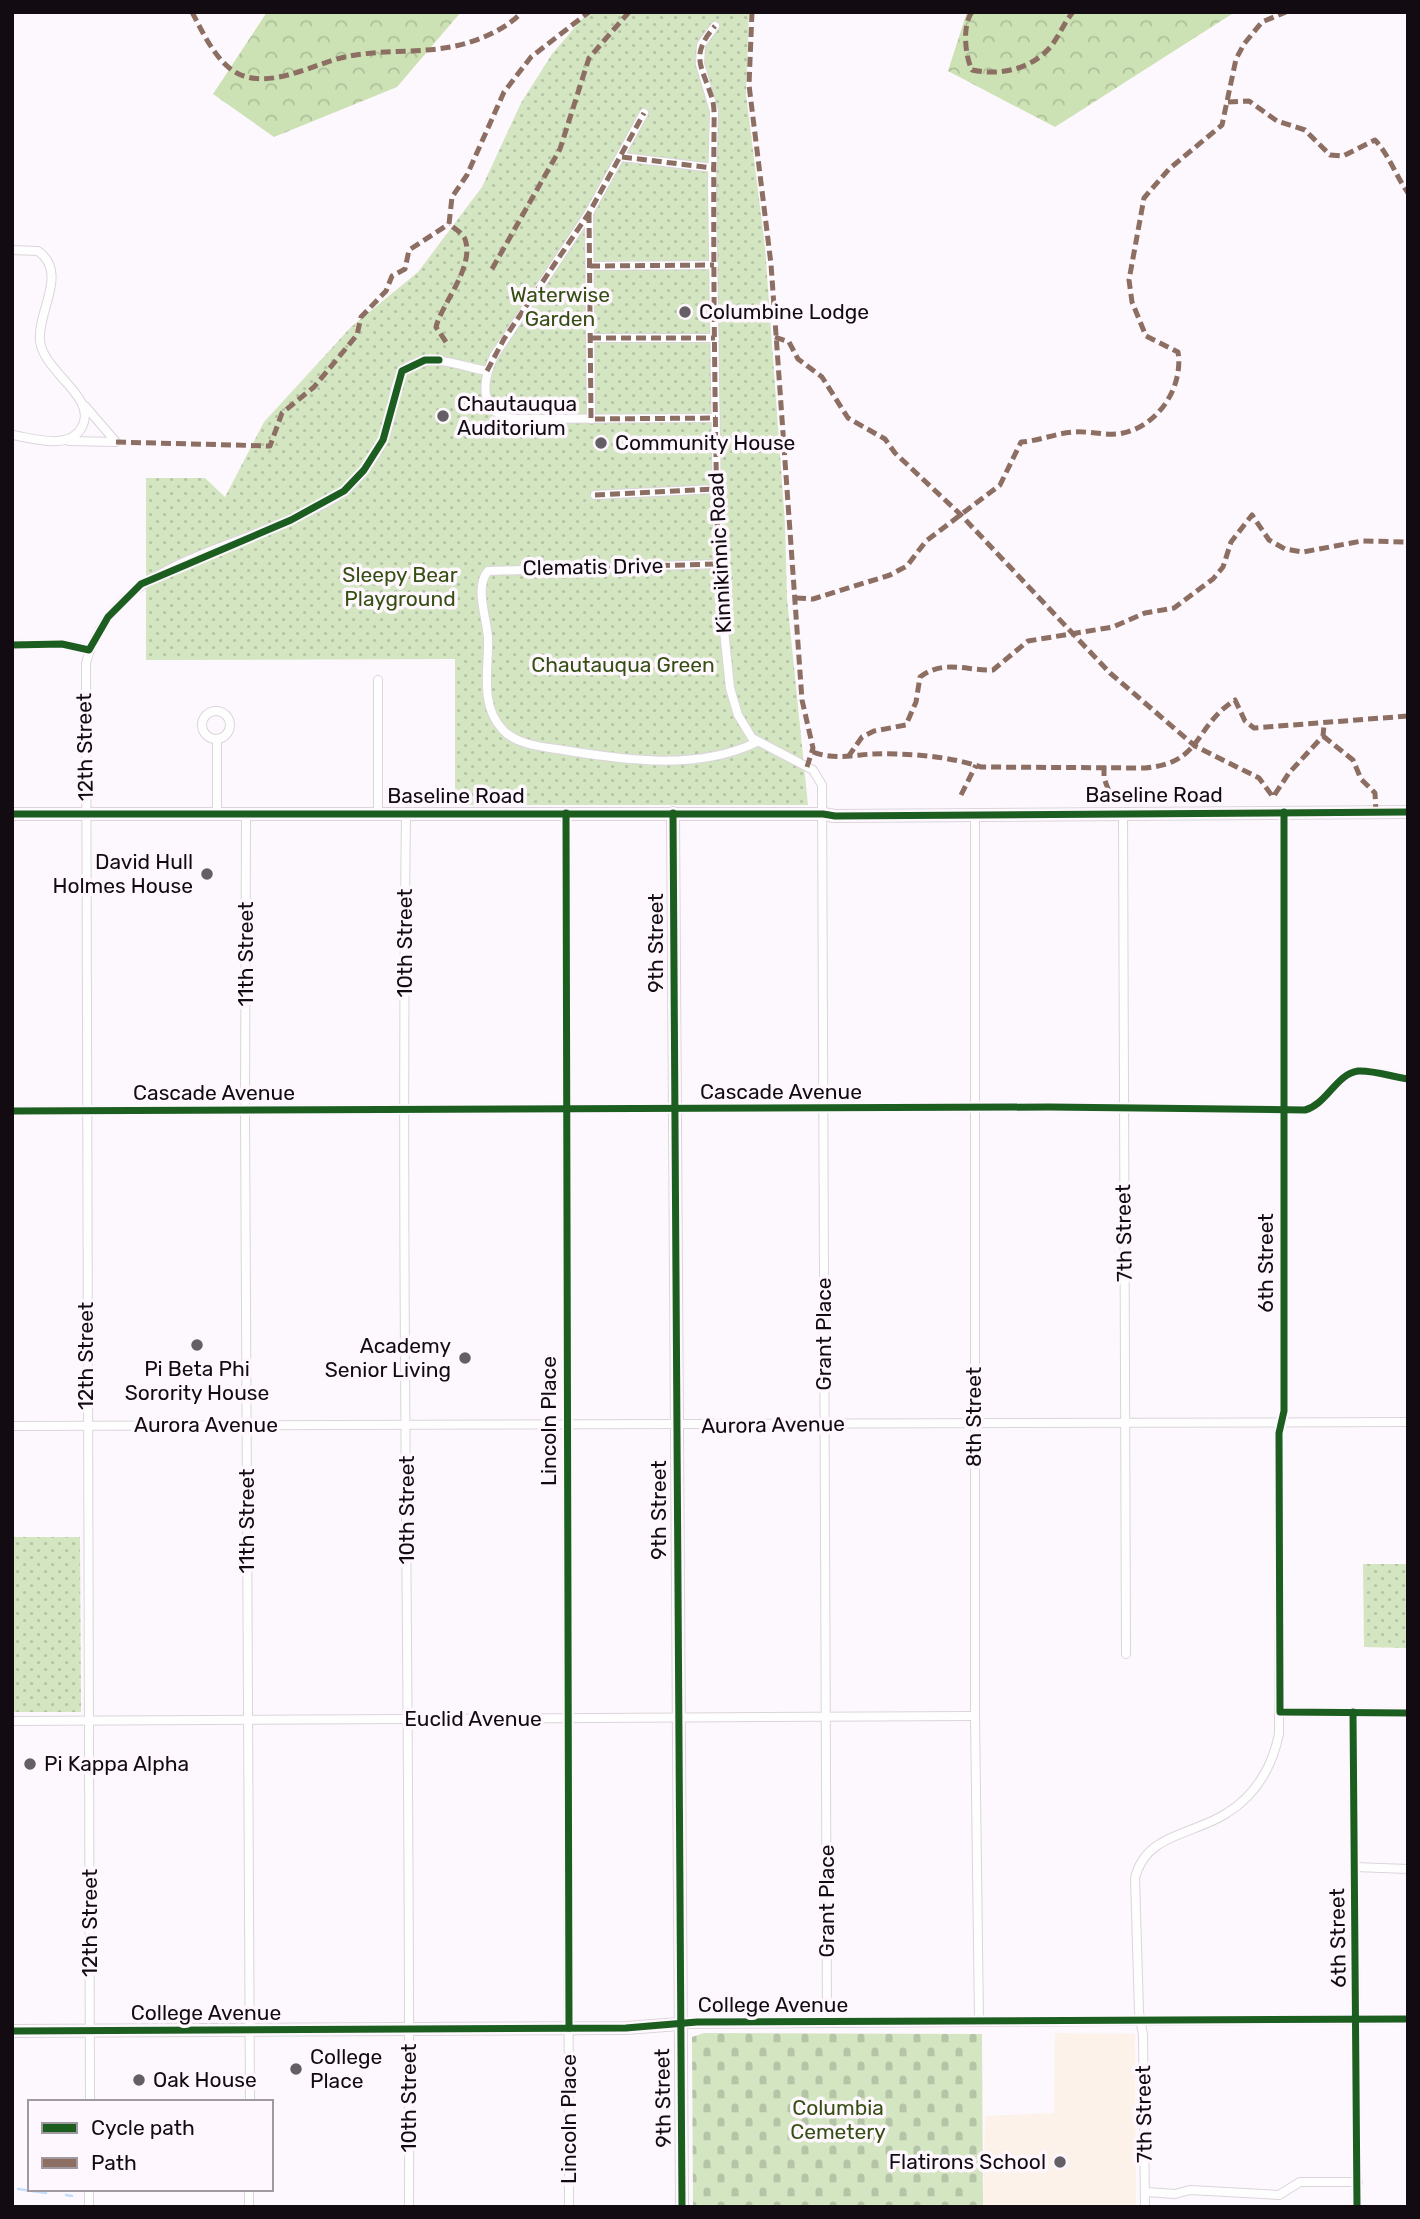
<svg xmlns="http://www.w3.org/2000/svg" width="1420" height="2219" viewBox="0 0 1420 2219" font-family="Rubik,sans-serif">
  <defs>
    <pattern id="forest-crowns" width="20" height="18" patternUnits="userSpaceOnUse" patternTransform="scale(1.75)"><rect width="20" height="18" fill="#cce1b4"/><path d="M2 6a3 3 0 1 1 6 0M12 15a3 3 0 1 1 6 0" fill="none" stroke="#aec09a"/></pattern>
    <pattern id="cemetery-stones" width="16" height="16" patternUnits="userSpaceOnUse" patternTransform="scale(1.75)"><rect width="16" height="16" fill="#d4e5c2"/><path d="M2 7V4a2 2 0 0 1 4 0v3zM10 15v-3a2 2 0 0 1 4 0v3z" fill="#b5c3a6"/></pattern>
    <pattern id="park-dots" width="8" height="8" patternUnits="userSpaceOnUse" patternTransform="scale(1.75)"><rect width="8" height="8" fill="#d4e5c2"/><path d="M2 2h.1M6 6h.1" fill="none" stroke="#b5c3a6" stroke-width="1.8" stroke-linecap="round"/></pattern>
  </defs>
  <rect width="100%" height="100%" fill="#fdf8fd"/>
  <path fill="#fcf2ea" d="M1055,2033L1135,2034L1136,2207H983L985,2116L1054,2113Z"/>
  <g fill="url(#forest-crowns)">
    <path d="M267,12H461L397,87L274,137L213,94Z"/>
    <path d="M967,12H1235L1055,127L948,71Z"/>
  </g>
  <path fill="url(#cemetery-stones)" d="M704,2033L982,2034L983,2207H693L692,2037Z"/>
  <g fill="url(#park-dots)">
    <path d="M588,12H749L746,94L765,247L785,524L787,598L808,805H455V659L146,660V478H205L225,497L264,422L351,327L418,272L482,187L521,103L552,54Z"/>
    <path d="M12,1537H80L81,1712H12Z"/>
    <path d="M1363,1564H1408V1648L1364,1647Z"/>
  </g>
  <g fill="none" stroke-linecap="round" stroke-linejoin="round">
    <g stroke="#c3ddfc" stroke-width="2.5">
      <path d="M18,2189L46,2193"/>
      <path d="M66,2195L72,2196"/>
    </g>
    <g stroke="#dbd5db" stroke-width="10">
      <g id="street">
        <path d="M715,26L701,45L700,64L714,111L712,186L718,573L730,688L738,715L752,738L813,770L822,785L827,2022"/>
        <path d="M644,113L589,213L494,356C482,381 478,412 513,419L716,418"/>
        <path d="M622,157L713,168"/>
        <path d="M589,213L591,419"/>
        <path d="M12,250L38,251C69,273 37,311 40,341C44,373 98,397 82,427C69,451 33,438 12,435"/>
        <path d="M590,266L714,265"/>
        <path d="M591,338H715"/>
        <path d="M69,441L116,442L85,406"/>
        <path d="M595,495L716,489"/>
        <path d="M718,564L488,571C474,587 487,618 488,638C489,669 479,705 503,730C517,745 543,747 563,750C624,760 698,771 757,742"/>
        <path d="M12,645L62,644L89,650"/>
        <circle cx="216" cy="725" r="14"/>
        <path d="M1123,812L1126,1654"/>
        <path d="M566,813L569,2207"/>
        <path d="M217,814V740"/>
        <path d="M246,814L245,1110L250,2102"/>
        <path d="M378,814V680"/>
        <path d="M406,814C400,1278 411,1742 409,2207"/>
        <path d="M975,814V1716L979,2021"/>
        <path d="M12,1111L1049,1107L1305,1110C1327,1104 1336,1074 1358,1071C1373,1070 1393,1077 1408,1079"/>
        <path d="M12,1426L1408,1422"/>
        <path d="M1280,1712L1408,1713"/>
        <path d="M1353,1712L1357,2207"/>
        <path d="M12,1721L975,1716"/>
        <path d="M1355,1867L1408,1869"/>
        <path d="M679,2024L1408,2019"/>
        <path d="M90,2102L86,663C110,569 219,553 296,517C313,509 332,502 347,489C364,473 381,450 388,427C394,408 391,382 407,367C432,353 460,366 487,371"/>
        <path d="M1146,2192L1175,2194L1190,2190L1279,2195L1300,2182H1358"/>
        <path d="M89,2207V2189"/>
        <path d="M249,2207V2189"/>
        <path d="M1145,2207L1143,2035L1139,2012L1135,1878C1146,1833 1194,1835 1227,1813C1256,1795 1272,1767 1279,1734V1433L1284,1411V812"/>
      </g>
    </g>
    <g stroke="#dbd5db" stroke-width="14">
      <g id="secondary">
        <path d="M673,813L682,2207"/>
        <path d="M12,814H823L835,816L1408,812"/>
        <path d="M12,2031L626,2028L679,2024"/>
      </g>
    </g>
    <use href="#street" stroke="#fffeff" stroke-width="8"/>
    <use href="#secondary" stroke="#fffeff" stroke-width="12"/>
    <g stroke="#8d6e63" stroke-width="5" stroke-dasharray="10 5" stroke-linecap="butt">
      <path d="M192,12C203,33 218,66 241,75C274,88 313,64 345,57C385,48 428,55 467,43C487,37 508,27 522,12"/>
      <path d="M752,12L749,85L771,264L802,700L813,748L807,767"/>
      <path d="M972,12C962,25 965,56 972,70C1001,76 1033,69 1052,45C1060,34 1064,23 1073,12"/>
      <path d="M1228,102L1249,101L1277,121L1305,130L1330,155L1343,156L1375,140C1389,155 1396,176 1408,193"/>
      <path d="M622,157L713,168"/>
      <path d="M589,213L591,419L716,418"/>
      <path d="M590,266L714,265"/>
      <path d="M492,269L560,149L589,58L629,12"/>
      <path d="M775,337L789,342L798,359L822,377L848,418L885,439L895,453L960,514L1110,673L1195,746L1259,778L1273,797L1289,773L1323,736L1324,725"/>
      <path d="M591,338H715"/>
      <path d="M446,342L436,327C442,303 475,267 465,239C462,233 454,228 449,224L452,197L467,175L504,92L531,57L589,12"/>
      <path d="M487,371L504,339L589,213L644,113"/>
      <path d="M116,442L270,446L282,413L314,387L357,335L361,317L386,291L392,276L405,269L409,250L449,224"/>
      <path d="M595,495L716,489"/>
      <path d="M570,568L718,564C715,419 713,275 714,130C714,120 715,108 712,98C702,66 689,56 715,26"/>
      <path d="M796,598L813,599L890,575L907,566L926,541L1000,485L1021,442C1039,441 1056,433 1074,432C1088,431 1103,435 1117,434C1156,430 1184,388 1178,352L1146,336L1132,302L1129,280L1144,198L1169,169L1222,125L1236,59L1244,44L1262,22L1286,12"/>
      <path d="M1323,736L1353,760L1361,779L1375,793L1376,813"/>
      <path d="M813,752C833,760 853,755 873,754C907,753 949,756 981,767L1145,768C1203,763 1193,727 1235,700L1245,721L1254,728L1408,716"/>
      <path d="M848,757L862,737L874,731L906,725L916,702L920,677C944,659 967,671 993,670L1028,641L1113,627L1145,613L1174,608L1213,579L1223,567L1231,542L1252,515L1269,540L1285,549L1303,552L1362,541L1408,542"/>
      <path d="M1104,766V778L1111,797"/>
      <path d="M961,795L976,765"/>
    </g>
    <g stroke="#fef7fe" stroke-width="11">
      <g id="cycleway">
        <path d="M12,645L62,644L89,650L108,617L141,584L291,520L344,491L364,470L383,440L402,371L425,360H439"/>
        <path d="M1284,812V1411L1279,1433L1280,1712L1408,1713"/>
        <path d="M566,813L569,2028"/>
        <path d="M673,813L682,2207"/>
        <path d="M12,814H823L835,816L1408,812"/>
        <path d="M12,1111L1049,1107L1305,1110C1327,1104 1336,1074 1358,1071C1373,1070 1393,1077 1408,1079"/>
        <path d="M1353,1712L1357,2207"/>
        <path d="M14,2031L626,2028L697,2022L1408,2019"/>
      </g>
    </g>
    <use href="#cycleway" stroke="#1b5e20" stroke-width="7"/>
  </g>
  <g fill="#645f64" stroke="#fef7fe" stroke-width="2.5">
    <circle cx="685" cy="312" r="7"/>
    <circle cx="443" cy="416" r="7"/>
    <circle cx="601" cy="443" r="7"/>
    <circle cx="207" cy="874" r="7"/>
    <circle cx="197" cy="1345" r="7"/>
    <circle cx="465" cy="1358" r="7"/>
    <circle cx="30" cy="1764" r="7"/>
    <circle cx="296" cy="2069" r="7"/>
    <circle cx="139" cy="2080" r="7"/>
    <circle cx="1060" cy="2162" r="7"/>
  </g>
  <g text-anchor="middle" stroke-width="7" stroke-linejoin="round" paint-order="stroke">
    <g font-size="21" fill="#354f13" stroke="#fef7fe">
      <text x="560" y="302">Waterwise<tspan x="560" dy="24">Garden</tspan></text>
      <text x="400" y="582">Sleepy Bear<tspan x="400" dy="24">Playground</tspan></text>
      <text x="623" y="672">Chautauqua Green</text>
      <text x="838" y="2115">Columbia<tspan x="838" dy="24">Cemetery</tspan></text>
    </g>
    <g font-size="21" fill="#120c12" stroke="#fef7fe" text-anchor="start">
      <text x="699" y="319">Columbine Lodge</text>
      <text x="457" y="411">Chautauqua<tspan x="457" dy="24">Auditorium</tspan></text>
      <text x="615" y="450">Community House</text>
      <text x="193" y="869" text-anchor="end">David Hull<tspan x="193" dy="24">Holmes House</tspan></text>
      <text x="451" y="1353" text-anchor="end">Academy<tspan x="451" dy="24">Senior Living</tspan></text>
      <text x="197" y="1376" text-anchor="middle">Pi Beta Phi<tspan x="197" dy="24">Sorority House</tspan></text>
      <text x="44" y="1771">Pi Kappa Alpha</text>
      <text x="310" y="2064">College<tspan x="310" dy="24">Place</tspan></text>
      <text x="153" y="2087">Oak House</text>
      <text x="1046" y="2169" text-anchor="end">Flatirons School</text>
    </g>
    <g font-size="21" fill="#120c12" stroke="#fef7fe">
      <text transform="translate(720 553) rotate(-93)" y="7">Kinnikinnic Road</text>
      <text transform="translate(593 567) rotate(-1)" y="7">Clematis Drive</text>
      <text transform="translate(85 747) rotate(-91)" y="7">12th Street</text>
      <text x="1154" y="802">Baseline Road</text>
      <text x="456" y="803">Baseline Road</text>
      <text transform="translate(405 943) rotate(-90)" y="7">10th Street</text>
      <text transform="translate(656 943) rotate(-90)" y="7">9th Street</text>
      <text transform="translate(246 954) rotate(-90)" y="7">11th Street</text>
      <text x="781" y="1099">Cascade Avenue</text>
      <text x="214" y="1100">Cascade Avenue</text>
      <text transform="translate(1124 1233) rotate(-91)" y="7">7th Street</text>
      <text transform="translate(1266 1263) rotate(-90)" y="7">6th Street</text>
      <text transform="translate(824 1334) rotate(-90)" y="7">Grant Place</text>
      <text transform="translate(86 1356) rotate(-90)" y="7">12th Street</text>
      <text transform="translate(974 1417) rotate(-90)" y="7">8th Street</text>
      <text transform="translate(549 1421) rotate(-90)" y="7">Lincoln Place</text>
      <text x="206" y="1432">Aurora Avenue</text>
      <text transform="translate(773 1425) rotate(-1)" y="7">Aurora Avenue</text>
      <text transform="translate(407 1510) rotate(-90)" y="7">10th Street</text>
      <text transform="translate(659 1510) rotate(-90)" y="7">9th Street</text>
      <text transform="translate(247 1521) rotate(-90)" y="7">11th Street</text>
      <text x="473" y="1726">Euclid Avenue</text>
      <text transform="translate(827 1901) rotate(-90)" y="7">Grant Place</text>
      <text transform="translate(90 1923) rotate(-90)" y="7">12th Street</text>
      <text transform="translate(1338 1938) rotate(-91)" y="7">6th Street</text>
      <text x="773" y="2012">College Avenue</text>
      <text x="206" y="2020">College Avenue</text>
      <text transform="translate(409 2098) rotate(-90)" y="7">10th Street</text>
      <text transform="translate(663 2098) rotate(-91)" y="7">9th Street</text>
      <text transform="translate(1144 2114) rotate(-91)" y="7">7th Street</text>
      <text transform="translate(569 2119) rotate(-90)" y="7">Lincoln Place</text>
    </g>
  </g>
  <rect width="1420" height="2219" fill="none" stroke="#120c12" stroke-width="28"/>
  <rect x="28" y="2100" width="245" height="91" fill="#fef7fe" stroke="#a099a0" stroke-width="2"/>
  <rect x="42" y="2123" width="35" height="10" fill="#1b5e20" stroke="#a099a0" stroke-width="2"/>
  <text x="91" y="2135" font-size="21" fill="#120c12">Cycle path</text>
  <rect x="42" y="2158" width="35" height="10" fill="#8d6e63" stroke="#a099a0" stroke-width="2"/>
  <text x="91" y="2170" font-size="21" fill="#120c12">Path</text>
</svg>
